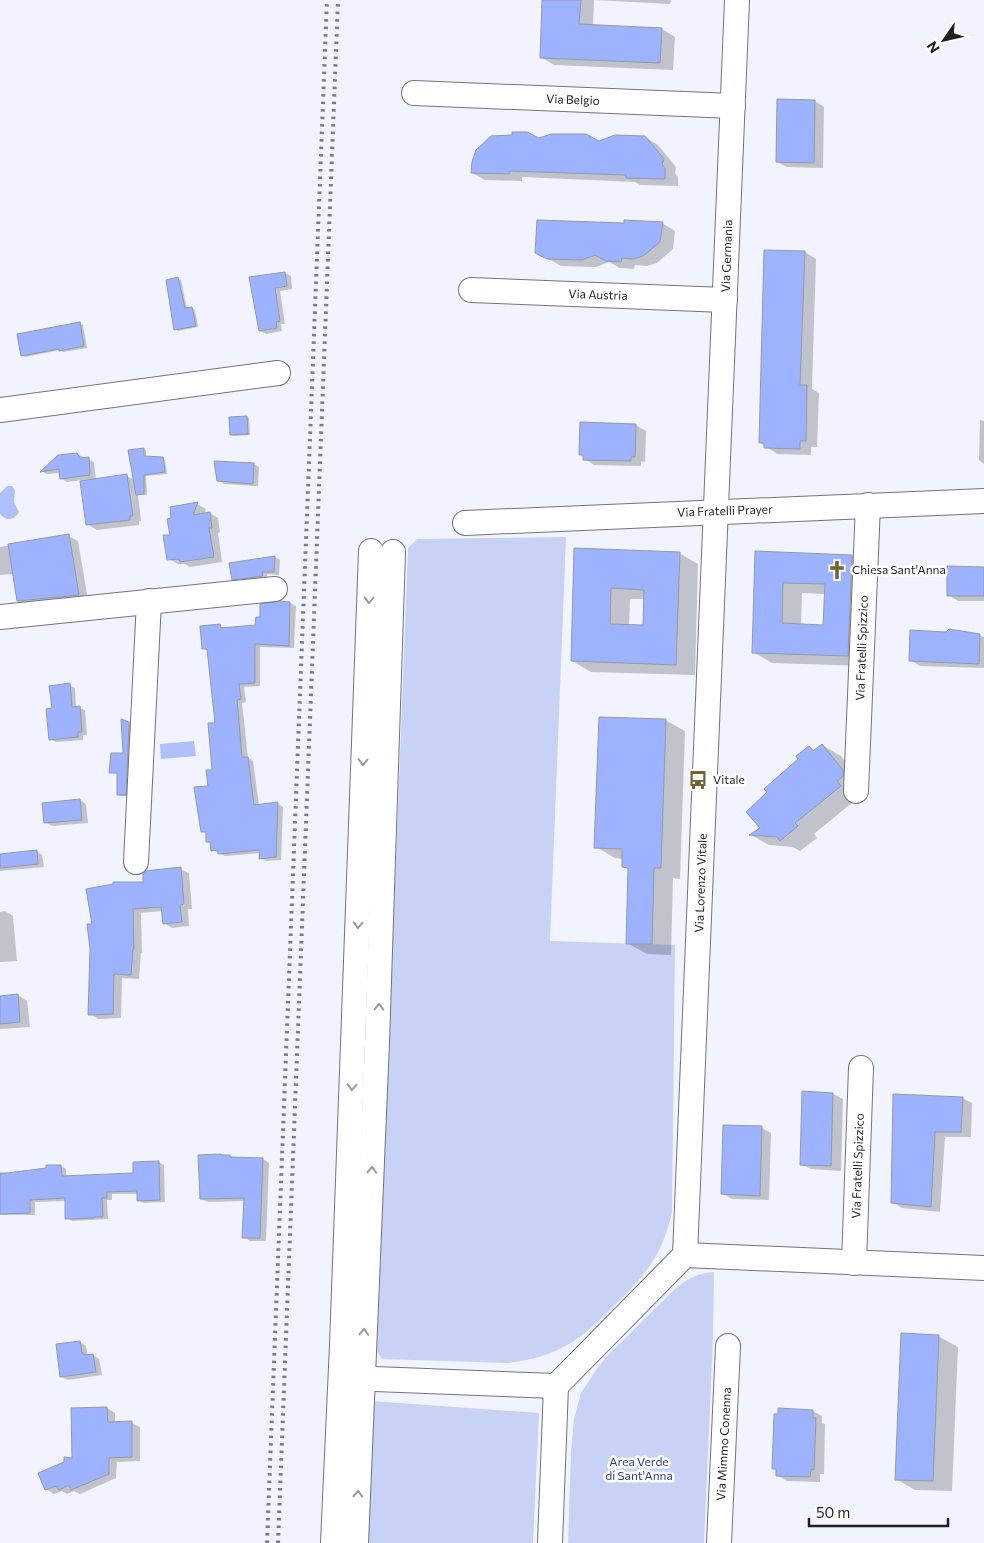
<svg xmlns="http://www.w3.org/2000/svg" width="984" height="1543" viewBox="0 0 984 1543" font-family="Commissioner,sans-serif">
  <rect width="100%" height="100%" fill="#f1f4ff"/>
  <g fill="#c7d2f5">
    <path d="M566,537L550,941L675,945L672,1213C661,1257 647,1273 615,1305C581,1340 558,1357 508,1363L382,1359L377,1352L408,548L417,539Z"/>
    <path d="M714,1272L713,1338L704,1543H568L571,1452L574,1419L581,1393L598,1367L608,1355L677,1287C689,1278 699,1273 714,1272Z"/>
    <path d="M371,1401L539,1413L533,1543H367Z"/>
  </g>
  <g fill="#aec0fd">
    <path d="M7,486H12L15,490L14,502L19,512C14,521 6,521 0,514V493Z"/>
    <path d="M194,741L196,756L161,759L160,744Z"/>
  </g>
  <g fill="#0003" fill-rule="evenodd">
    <path d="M544,0H671L670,4L594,0L593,26L662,29L675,37L673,70L554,65L541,57Z"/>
    <path d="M815,101L824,107L823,168L787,167L777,162Z"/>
    <path d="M645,137L658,145L676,167L675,173L678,177V186L640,185L635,182L522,177V181L485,180L472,173L539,140L599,142Z"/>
    <path d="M662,223L675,231L673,249L657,263L647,266L635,265L634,269L620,268L609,262L596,267L561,266L536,252L625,224Z"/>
    <path d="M805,252L816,259L812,389L819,393L817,447H811V455L777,454L761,443Z"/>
    <path d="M285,273L291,276L292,289L280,291L285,324H281L282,331L266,334L260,331L251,278Z"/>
    <path d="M178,279L181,280L187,309L192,308L195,310L198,327L178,331L175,329Z"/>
    <path d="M80,324L83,325L87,348L63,352L60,350L25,357L22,355Z"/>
    <path d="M246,417L249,418L250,435L234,436L232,435Z"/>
    <path d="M980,420L984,421V464L979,460Z"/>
    <path d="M636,425L646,431L645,462L641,461V466L594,465L585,459V456L581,454Z"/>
    <path d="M143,449L146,450V457L165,460L167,474L146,476L147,495H138L141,521H139V525L97,530L87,524L91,479L67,482L61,478L60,473L47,474L42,471L77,454L94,462L96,480L126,476L135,480Z"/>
    <path d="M254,464L259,467L258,486L224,484L218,480Z"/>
    <path d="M197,504L206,509L204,514L210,513L218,518L220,532L218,533L222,562L190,567L185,564H178L169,559L172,519L171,508Z"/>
    <path d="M68,536L78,541L88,600L28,606L18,601L14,574L0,575V547Z"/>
    <path d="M575,549L679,553L698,564L695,675L591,672L572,661ZM630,599H645V627L629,626Z"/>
    <path d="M756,553L852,556L871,567L867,666L772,663L753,652ZM802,593L825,594L824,626L801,625Z"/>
    <path d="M275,557L280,560L279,575L267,574V579L238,582L233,579Z"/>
    <path d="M984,568V601H958L948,595Z"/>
    <path d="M280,603H290L296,606L294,648L260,647V686L244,687L246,702L242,703L248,758L253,761L259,805L278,804L283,807L281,860L266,861L261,858V853L225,856L212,850V844L208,841L207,834L202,831L213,771L216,724L208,651L203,648L220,626L226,629L256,627L261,618Z"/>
    <path d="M949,630L968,632L984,637V668L920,666L910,660Z"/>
    <path d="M69,685L75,688L76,707L85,710L87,735H83V740L56,742L50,739L53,710Z"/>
    <path d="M665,720L685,731L680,879L673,878L671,955L647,954L627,943L629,870L623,866V859L615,858L596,847Z"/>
    <path d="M129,723L132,725L128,796H121L118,795L119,774L110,772L125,755Z"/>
    <path d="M822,745L841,756L862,782L859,797L814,834L817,838L800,851L793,847L769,845L751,835L762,828L800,759L809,747L815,751Z"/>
    <path d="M80,800L86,804L88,823L52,826L45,822Z"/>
    <path d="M36,851L42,855L44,867L0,871V855Z"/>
    <path d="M180,869L189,873L192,909H188L189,926L172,928L164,923L163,911L141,913L142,953H141L139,979L122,978L121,1018L98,1019L90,1014L93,925L144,883Z"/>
    <path d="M5,911L13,916L17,961L0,962V912Z"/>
    <path d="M18,995L27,1001L30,1027L0,1029V997Z"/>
    <path d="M833,1094L843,1099L841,1171L811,1169L801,1164Z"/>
    <path d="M894,1095L962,1098L972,1103L971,1137H945L940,1212L902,1208L892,1202Z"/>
    <path d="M762,1128L771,1133L769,1200L732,1199L723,1194Z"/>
    <path d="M230,1156L234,1158L263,1159L269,1163L266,1241H250L244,1237L245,1201L208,1202L201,1199Z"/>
    <path d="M158,1162L164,1165L165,1202L144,1203L138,1200V1194H112V1200H107L108,1219L72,1221L67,1218L66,1201L35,1202V1215H0V1172L15,1173L61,1166L66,1169V1177L134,1174Z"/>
    <path d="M938,1336L958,1347L952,1491L915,1490L896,1479Z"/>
    <path d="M80,1342L86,1346L88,1356L93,1355L99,1359L102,1375L68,1380L61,1377Z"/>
    <path d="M107,1408L115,1413V1423H132L140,1427V1461L117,1462L116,1478L80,1494L74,1491L67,1494L62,1491L54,1494L46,1489L74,1459L72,1409Z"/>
    <path d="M813,1411L822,1416V1423L825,1424L824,1474H820V1482L787,1481L777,1475V1471L773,1468Z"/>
  </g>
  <g fill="#9eb3ff" stroke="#9599a5" fill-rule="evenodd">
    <path d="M542,0H581L579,24L662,28L660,63L540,58Z"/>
    <path d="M777,99L815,100L814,163L776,162Z"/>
    <path d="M512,132H527L539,138L551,134H586L599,141L615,135L645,136L664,159L662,164L665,168V179L626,178V175L510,171L509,174L471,173L472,162L476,150L491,136L512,135Z"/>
    <path d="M537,220L624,223V220L663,222L660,242L643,256L633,259L622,258L621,262L606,261L595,255L582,260L547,259L535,253Z"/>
    <path d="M764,250L805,251L800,385H807L806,441H800V449L764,448V443H759Z"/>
    <path d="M285,272L287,286L275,288L280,321L276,322L277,328L259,331L249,277Z"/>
    <path d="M178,277L185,308L192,307L196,326L174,330L166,280Z"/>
    <path d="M80,322L84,346L59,351V349L21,356L17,334Z"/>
    <path d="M247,416L248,434L230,435L229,417Z"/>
    <path d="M580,422L636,424L635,457H631V461L583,460V455H579Z"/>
    <path d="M144,448V456L163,457L165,472L144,475V494L136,495L128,450Z"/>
    <path d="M77,453L80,458L89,457L90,475L60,479L59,469L40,472L58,455Z"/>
    <path d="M214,461L254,463L253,484L217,481Z"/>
    <path d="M127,474L133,516H130V520L86,525L80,481Z"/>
    <path d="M198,502L193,515L210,512L212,528H209L214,557L180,562L179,559L167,560L163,535H170L167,519L171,518L170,507Z"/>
    <path d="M69,534L79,595L17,601L8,544Z"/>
    <path d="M574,548L680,552L676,665L571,661ZM611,588L644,590L643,625L610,624Z"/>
    <path d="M755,551L852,555L848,656L752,653ZM783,583L825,584L823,625L782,623Z"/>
    <path d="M275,556L274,572H262L263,576L232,580L229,563Z"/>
    <path d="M947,566L984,567V596H947Z"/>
    <path d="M280,601L290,602L289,646L255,644V683L239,684L241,699L237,700L242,757H248L254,805L278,802L276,857L259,859L260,850L218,854V850L211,851L210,842H206V832H201L194,787L208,786L206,770H212L208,723H215L207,649H202L200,626L220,624L221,628L255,625L256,617H260V604Z"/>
    <path d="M949,629L980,634L979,664L909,661L910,630L946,632Z"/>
    <path d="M70,683L72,707L80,706L82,732H78V737L49,740L46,709L52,708L49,686Z"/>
    <path d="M599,717L666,719L661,868H654L652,944H626L628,868L622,867V849L594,848Z"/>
    <path d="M121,719L129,722L126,795H117V773H109L111,753H123Z"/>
    <path d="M822,744L843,770V776L837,781L841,786L795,823L798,826L780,841L777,837L749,835L760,828L746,812L767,792L764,789L798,759L796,756L809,746L813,751Z"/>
    <path d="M80,799L82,820L44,823L42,803Z"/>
    <path d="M37,850L38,864L0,868V854Z"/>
    <path d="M181,867L184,904L180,905L182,922L163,924L161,907L133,909L134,949H133L131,975L114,974L113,1014L88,1015L90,949L87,924H92L86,889L113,884V882H143V874L145,871Z"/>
    <path d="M18,994L20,1022L0,1024V996Z"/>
    <path d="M802,1091L833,1093L831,1166L800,1165Z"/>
    <path d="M893,1094L963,1097L961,1132H935L931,1207L891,1203Z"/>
    <path d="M723,1125L762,1126L760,1196L721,1194Z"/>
    <path d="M221,1154L222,1155H230V1157L263,1158L260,1238H242L244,1198L200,1199L198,1155Z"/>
    <path d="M159,1161L160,1200L137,1201V1191L107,1192V1198H102L103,1217H94V1218L65,1219V1198L30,1200V1213L0,1214V1174L46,1168V1165H61L62,1176L133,1173V1162Z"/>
    <path d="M901,1333L939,1335L933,1481L895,1480Z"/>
    <path d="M80,1341L82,1353H84V1355L93,1354L96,1372L60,1377L56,1344Z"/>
    <path d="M107,1407L108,1422L132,1421V1457L109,1458V1474L71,1490L69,1485L59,1490L56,1486L45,1490L38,1473L64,1462V1457L72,1458L71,1408Z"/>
    <path d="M778,1408L813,1410V1418H816L814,1470L811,1469L810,1477L776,1476V1469H772L774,1414H778Z"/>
  </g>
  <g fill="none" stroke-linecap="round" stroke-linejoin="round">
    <g stroke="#70747f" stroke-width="26">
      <g id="minor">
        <path d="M414,93L733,106"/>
        <path d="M471,290L725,300"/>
        <path d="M0,410L278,373"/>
        <path d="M465,523L984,501"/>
        <path d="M0,617L275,589"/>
        <path d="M856,791L868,505"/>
        <path d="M136,862L149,601"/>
        <path d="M685,1255L737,0"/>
        <path d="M854,1263L861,1068"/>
        <path d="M349,1378L556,1386L685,1255L984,1268"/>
        <path d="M333,1543L342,1345L371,551"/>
        <path d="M356,1543L377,1042L393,552"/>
        <path d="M550,1543L556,1386"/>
        <path d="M719,1543L728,1346"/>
      </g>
    </g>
    <use href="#minor" stroke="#fff" stroke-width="24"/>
    <g stroke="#797b82" stroke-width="4" stroke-dasharray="2.5 5" stroke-linecap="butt">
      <path d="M267,1543L327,0"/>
      <path d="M278,1543L338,0"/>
    </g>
  </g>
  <defs><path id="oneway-chevron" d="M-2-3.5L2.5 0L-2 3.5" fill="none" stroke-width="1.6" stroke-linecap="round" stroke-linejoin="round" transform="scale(1.25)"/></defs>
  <g stroke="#9a9a9c">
    <use href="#oneway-chevron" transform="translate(369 600) rotate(92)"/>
    <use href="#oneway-chevron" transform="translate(363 762) rotate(92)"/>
    <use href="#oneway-chevron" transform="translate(358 925) rotate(92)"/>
    <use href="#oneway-chevron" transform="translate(379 1007) rotate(-88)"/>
    <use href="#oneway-chevron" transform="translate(352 1087) rotate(92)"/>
    <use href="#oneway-chevron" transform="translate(372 1170) rotate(-87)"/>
    <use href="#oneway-chevron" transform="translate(364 1332) rotate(-87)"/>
    <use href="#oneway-chevron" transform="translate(358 1494) rotate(-87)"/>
  </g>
  <defs>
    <g id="church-bare" transform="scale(1.5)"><path d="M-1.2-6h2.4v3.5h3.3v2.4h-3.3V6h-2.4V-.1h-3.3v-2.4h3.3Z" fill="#736331" stroke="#fff" stroke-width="2.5" paint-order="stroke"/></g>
    <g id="bus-bare" transform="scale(1.5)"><path d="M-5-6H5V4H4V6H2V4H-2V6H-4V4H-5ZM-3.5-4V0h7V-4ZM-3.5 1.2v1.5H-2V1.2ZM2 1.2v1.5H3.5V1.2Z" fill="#736331" stroke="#fff" stroke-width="2.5" paint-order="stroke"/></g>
  </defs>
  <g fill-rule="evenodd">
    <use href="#church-bare" x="837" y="570"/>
    <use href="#bus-bare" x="698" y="780"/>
  </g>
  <g text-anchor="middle" stroke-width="5" stroke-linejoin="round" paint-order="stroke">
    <g font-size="12" fill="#1e1f24" stroke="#fff">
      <text transform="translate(573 100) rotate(2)" y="4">Via Belgio</text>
      <text transform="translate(727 256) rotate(-88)" y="4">Via Germania</text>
      <text transform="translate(598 295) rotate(2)" y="4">Via Austria</text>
      <text transform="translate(725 511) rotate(-2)" y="4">Via Fratelli Prayer</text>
      <text transform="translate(862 648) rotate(-88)" y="4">Via Fratelli Spizzico</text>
      <text transform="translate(701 883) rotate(-88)" y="4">Via Lorenzo Vitale</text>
      <text transform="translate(858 1166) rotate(-88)" y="4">Via Fratelli Spizzico</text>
      <text transform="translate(724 1444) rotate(-87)" y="4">Via Mimmo Conenna</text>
    </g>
    <g font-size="12" fill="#1e1f24" stroke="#fff" text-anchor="start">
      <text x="852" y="574">Chiesa Sant'Anna</text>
      <text x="713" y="784">Vitale</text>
    </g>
    <g font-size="12" fill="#2f3c92" stroke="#fff">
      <text x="639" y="1466">Area Verde<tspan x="639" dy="14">di Sant'Anna</tspan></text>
    </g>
  </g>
  <g transform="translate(944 40) rotate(236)" stroke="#ffffff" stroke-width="4" paint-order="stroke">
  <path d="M0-4L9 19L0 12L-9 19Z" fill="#1e1f24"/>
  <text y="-8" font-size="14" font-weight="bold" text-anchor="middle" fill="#1e1f24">N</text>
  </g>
  <path d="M809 1518v8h139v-8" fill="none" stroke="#1e1f24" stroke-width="2.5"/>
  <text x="816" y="1518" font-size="15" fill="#1e1f24" stroke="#ffffff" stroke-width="4" paint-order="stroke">50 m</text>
</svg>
